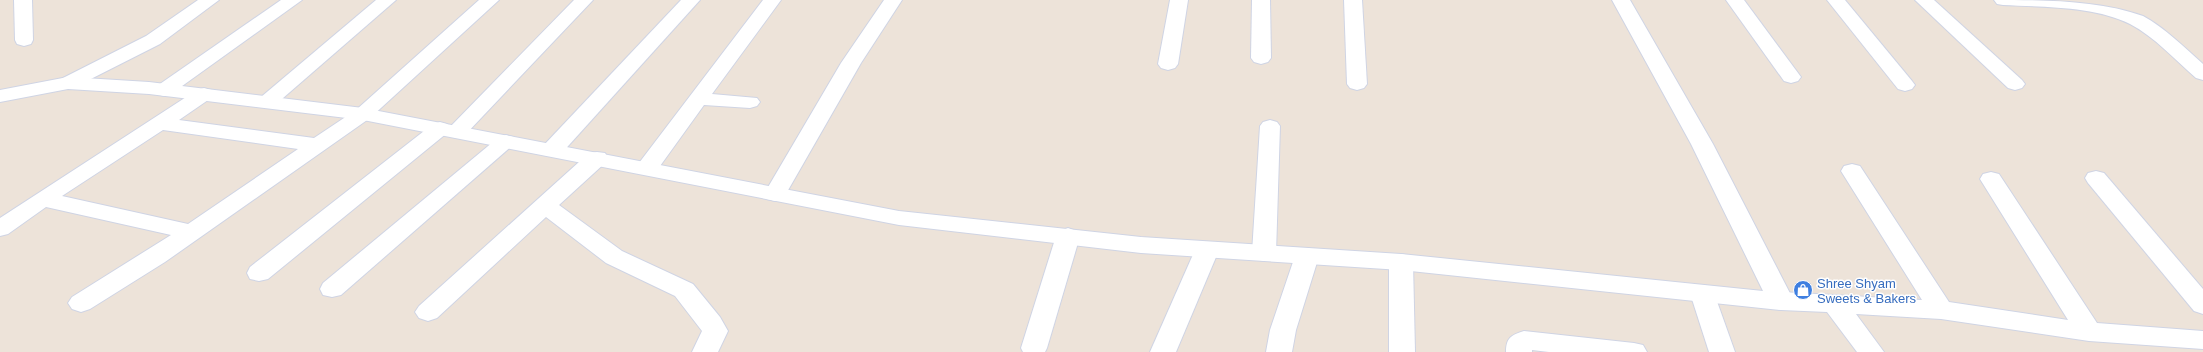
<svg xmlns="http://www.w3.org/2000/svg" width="2203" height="352" viewBox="0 0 2203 352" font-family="Helvetica,sans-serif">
  <rect width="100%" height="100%" fill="#ede3d9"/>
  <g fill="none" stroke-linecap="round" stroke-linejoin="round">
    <g stroke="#cfd4e4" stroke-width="2">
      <g id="street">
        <path d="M14,0H32L33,40L31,44L24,46L17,44L15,40Z"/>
        <path d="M198,0H219L160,44L75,87L68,89L61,87L58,83L61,79L146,36Z"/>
        <path d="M281,0H302L171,94L164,96L157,94L154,90L157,86Z"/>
        <path d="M376,0H396L275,105L268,107L261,105L258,101L261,97Z"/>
        <path d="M479,0H499L370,118L165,262L90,309L81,312L72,309L68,303L72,297L171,235L46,207L8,234L0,236V218L197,90L204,88L211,90L214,94L211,98L179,120L314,138L356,110ZM163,130L298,149L188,224L62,196Z"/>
        <path d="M574,0H593L464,136L457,138L450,136L447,133L268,279L259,281L250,279L247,273L250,267L433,124L440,122L447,124L450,127Z"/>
        <path d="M681,0H700L560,155L552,156L544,155L541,150L544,145Z"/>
        <path d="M763,0H781L712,94L757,98L760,102L757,106L750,108L704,105L655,173L647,175L639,173L636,168L639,163Z"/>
        <path d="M884,0H902L861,63L783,199L775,201L767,199L764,194L841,63Z"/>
        <path d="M1170,0H1188L1178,64L1175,68L1168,70L1161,68L1158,64Z"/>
        <path d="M1252,0H1270L1271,58L1268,62L1261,64L1254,62L1251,58Z"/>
        <path d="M1344,0H1362L1367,84L1364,88L1357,90L1350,88L1347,84Z"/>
        <path d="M1726,0H1744L1801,77L1798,81L1791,83L1784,81Z"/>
        <path d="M1827,0H1845L1912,81L1915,85L1912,89L1905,91L1898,89Z"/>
        <path d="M1915,0H1934L2022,80L2025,84L2022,88L2015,90L2008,88Z"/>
        <path d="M1994,0C2042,0 2098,0 2143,16C2165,28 2184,47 2203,64V80L2196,78C2175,60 2155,37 2130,24C2095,6 2041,7 2003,5L1997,4Z"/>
        <path d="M1270,120L1277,122L1280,126L1276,253L1272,259L1264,261L1256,259L1252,253L1260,126L1263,122Z"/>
        <path d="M506,135L513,137L517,141L513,145L341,295L332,297L323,295L320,289L323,283L499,137Z"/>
        <path d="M597,152L605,153L608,158L605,163L559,205L622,251L693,284L720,317L728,331L718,352H692L702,331L675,296L606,263L546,217L437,318L428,321L419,318L415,312L419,306L589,153Z"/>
        <path d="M1852,164L1860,166L1949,302L2068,320L1980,179L1983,174L1991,172L1999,174L2097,323L2203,331V349L2089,341L1941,319L1856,314L1884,352H1857L1827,312L1781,310L1772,307L1768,301L1772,295L1781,292L1922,300L1841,171L1844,166Z"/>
        <path d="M2096,171L2104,173L2203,289V314L2194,311L2088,183L2085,178L2088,173Z"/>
        <path d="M1068,228L1076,231L1080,236L1047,348L1045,352H1023L1021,348L1056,236L1060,231Z"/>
        <path d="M1207,242L1215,245L1219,250L1176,352H1150L1195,250L1199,245Z"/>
        <path d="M1307,248L1315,250L1319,256L1296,330L1292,352H1266L1270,330L1295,256L1299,250Z"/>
        <path d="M1401,254L1410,256L1413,262L1415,352H1389V262L1392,256Z"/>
        <path d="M1702,285L1711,287L1714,293L1735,352H1709L1690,293L1693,287Z"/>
        <path d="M1524,331L1634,343L1643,345L1647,352H1549L1532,350V352H1506C1506,338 1511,335 1524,331Z"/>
      </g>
    </g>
    <g stroke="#cfd4e4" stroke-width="2">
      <path id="secondary" d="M1612,0H1630L1713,144L1794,301L1790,307L1781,310L1401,270L1141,253L899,225L363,120L149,94L68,89L0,102V90L68,77L149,82L363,108L899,211L1141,237L1401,254L1763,291L1691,144Z"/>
    </g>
    <use href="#street" fill="#fff" fill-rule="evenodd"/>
    <use href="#secondary" fill="#fff" fill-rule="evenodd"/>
  </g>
  <defs>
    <g id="shop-disc" transform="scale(1)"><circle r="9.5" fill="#3f7fe0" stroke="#fff"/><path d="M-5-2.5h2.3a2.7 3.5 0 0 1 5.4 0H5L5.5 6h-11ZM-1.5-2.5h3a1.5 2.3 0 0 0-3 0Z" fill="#fff"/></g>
  </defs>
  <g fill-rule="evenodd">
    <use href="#shop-disc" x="1803" y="290"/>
  </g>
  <g text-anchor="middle" stroke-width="3" stroke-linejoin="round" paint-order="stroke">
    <g font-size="13" fill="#366cbe" stroke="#fff" text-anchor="start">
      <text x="1817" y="288">Shree Shyam<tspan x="1817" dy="15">Sweets &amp; Bakers</tspan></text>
    </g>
  </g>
</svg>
